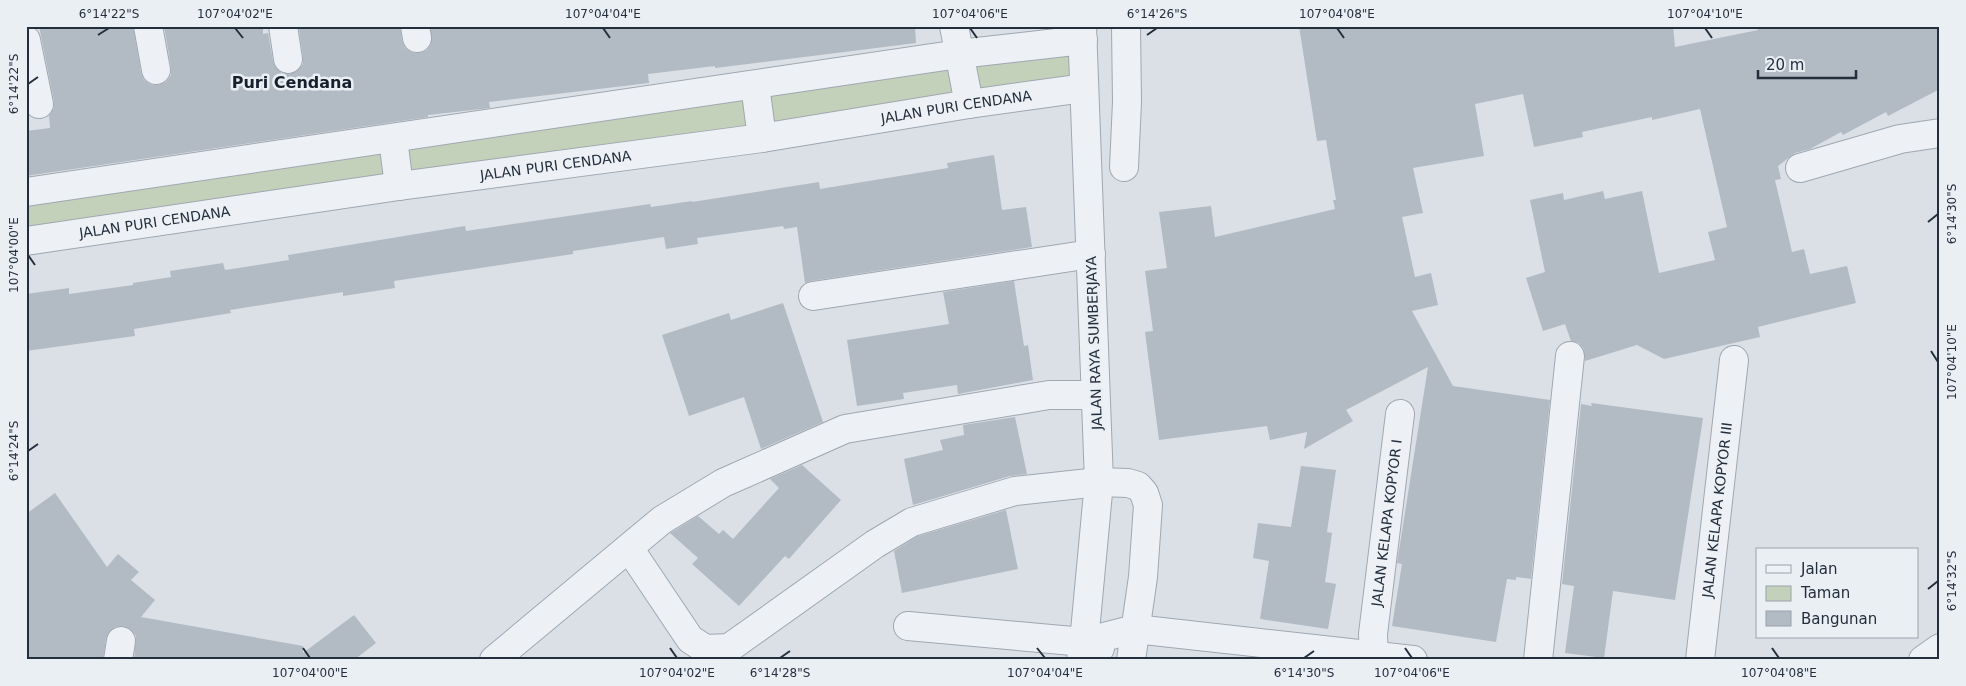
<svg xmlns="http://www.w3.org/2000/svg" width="1966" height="686" viewBox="0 0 1966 686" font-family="'DejaVu Sans',sans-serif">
  <rect width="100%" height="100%" fill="#dbe0e6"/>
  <path fill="#c3d1bb" d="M1083,40L1084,88L26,241V192Z"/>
  <g fill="#b2bac3">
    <path d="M39,26H133L141,73L144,80L150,84L158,85L166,82L171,75V67L164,26H263V34L268,33L273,61L276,68L282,73L290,74L297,71L303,64V57L299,29L322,26H400L402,41L405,48L411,52L419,53L427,50L431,44V26H915L916,43L715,68V66L648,74L649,83L489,102L490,108L428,115V117L26,176V131L50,128L49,116L54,108V101Z"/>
    <path d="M1299,26H1673L1675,47L1758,30L1757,26H1940V89L1888,116L1886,112L1843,135L1841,132L1810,149L1795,153L1778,166L1781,179L1775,180L1792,252L1804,249L1810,274L1847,266L1856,303L1758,327L1760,337L1664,359L1637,345L1585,361L1584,349L1579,343L1571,341L1565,324L1543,331L1526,278L1545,272L1530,200L1563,193L1564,200L1603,191L1605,199L1642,191L1659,273L1715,260L1708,232L1727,227L1700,109L1652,120V117L1582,132L1583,137L1534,147L1523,94L1475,104L1484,156L1413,168L1423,213L1402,217L1415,277L1431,273L1438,305L1412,311L1453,386L1550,400L1531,579L1516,577V580L1507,579L1496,642L1392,626L1402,564L1397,563L1398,557L1428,367L1346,410L1353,421L1304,449L1307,432L1270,440L1267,426L1159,440L1145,332L1153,331L1145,271L1167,268L1159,212L1211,206L1215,237L1335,209L1333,200H1336L1326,140L1317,141Z"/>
    <path d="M994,155L1002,210L1026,207L1032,247L811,281L805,283L797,227L784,229L783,226L697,238L698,244L666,249L664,237L573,251V254L394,281L395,288L343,296V292L230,310L231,313L134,329L135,336L26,351V294L69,288V294L133,285V283L171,277L170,271L223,263L225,270L289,260L288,255L465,226L466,231L650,204L651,207L692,201V202L819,182L820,189L948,168L947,163Z"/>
    <path d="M1014,281L1024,346L1028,345L1033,380L958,394L957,385L903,393L904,399L857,406L847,340L949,324L943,292Z"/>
    <path d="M783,303L823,422L761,449L744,397L689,416L662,335L729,313L731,320Z"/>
    <path d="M1591,403L1703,418L1675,600L1613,591L1604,658L1565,653L1574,586L1562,584L1581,404L1592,406Z"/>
    <path d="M1015,417L1027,474L1010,476L913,505L904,459L943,450L940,440L964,435L963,425Z"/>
    <path d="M802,465L841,500L789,559L785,556L739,606L692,564L698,558L670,533L698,516L719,534L723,530L733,539L779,488L770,479Z"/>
    <path d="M1301,466L1336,470L1327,532L1332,533L1325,582L1336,584L1328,629L1260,619L1269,561L1253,558L1258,523L1291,527Z"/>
    <path d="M55,493L107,567L118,554L139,572L131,580L155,600L141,617L303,646V653L354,615L376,643L354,660H134L136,636L130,629L123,626L115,627L109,632L106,639L103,660H26V514Z"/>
    <path d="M1006,510L1018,569L902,593L894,551L918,536Z"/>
  </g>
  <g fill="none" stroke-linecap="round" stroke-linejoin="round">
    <g stroke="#a0a7b0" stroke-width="30">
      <g id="minor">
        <path d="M148,26L156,70"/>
        <path d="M283,26L288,59"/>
        <path d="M415,26L417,38"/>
        <path d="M954,26L969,104"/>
        <path d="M26,40L39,104"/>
        <path d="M755,85L762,138"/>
        <path d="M393,139L399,186"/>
        <path d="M1124,167L1127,102L1126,26"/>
        <path d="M1800,168L1900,139L1940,133"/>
        <path d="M26,192L959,54L1083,40"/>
        <path id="s1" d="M26,241L399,186L762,138L969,104L1084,88"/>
        <path d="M813,296L1091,254"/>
        <path d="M629,548L690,639L705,649L729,648L875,544L912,522L1015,491L1099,482L1128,483L1138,486L1144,493L1148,505L1143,577L1131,660"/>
        <path d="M908,626L1084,642L1100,648"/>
        <path d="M1084,642L1135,629L1413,660"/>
        <path d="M118,660L121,641"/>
        <path d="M494,660L662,520L723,483L845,429L1049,395H1095"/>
        <path d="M1081,660L1084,642L1099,482L1082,26"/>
        <path id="s2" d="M1374,660L1373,634L1400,414"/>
        <path d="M1538,660L1570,356"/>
        <path id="s3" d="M1700,660L1734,360"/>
        <path d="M1923,660L1940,648"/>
      </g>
    </g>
    <use href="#minor" stroke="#edf1f5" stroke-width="28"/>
  </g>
  <path fill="none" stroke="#242f3d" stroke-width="2" d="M235,28L243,38M603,28L610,38M970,28L977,38M1337,28L1344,38M1705,28L1712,38M98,35L109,28M1147,35L1157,28M28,84L38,77M1928,222L1938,214M28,255L35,265M1931,351L1938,362M28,451L38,444M1928,589L1938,581M303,648L310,658M670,648L677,658M1037,648L1045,658M1405,648L1412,658M1772,648L1779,658M780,658L790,651M1304,658L1314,651"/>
  <g text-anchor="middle" stroke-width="5" stroke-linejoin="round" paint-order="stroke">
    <g font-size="14" fill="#242f3d" stroke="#eaeff4">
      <text dy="5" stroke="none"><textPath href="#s1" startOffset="940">JALAN PURI CENDANA</textPath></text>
      <text dy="5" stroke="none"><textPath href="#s1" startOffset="535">JALAN PURI CENDANA</textPath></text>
      <text dy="5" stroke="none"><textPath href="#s1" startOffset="130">JALAN PURI CENDANA</textPath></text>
      <text transform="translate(1094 343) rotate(-92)" y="5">JALAN RAYA SUMBERJAYA</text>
      <text dy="5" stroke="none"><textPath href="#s3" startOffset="151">JALAN KELAPA KOPYOR III</textPath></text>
      <text dy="5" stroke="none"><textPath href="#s2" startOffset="138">JALAN KELAPA KOPYOR I</textPath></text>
    </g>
    <g font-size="16" font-weight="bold" fill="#17202d" stroke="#eaeff4">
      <text x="292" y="88">Puri Cendana</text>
    </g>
  </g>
  <rect width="1966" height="686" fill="none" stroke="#eaeff4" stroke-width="55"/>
  <rect x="1756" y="548" width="162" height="90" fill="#eaeff4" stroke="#9ba2ab"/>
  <rect x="1766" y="565" width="25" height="8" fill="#edf1f5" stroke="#9ba2ab"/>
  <text x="1801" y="574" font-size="15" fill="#242f3d">Jalan</text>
  <rect x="1766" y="586" width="25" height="15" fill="#c3d1bb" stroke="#9ba2ab"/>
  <text x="1801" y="598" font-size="15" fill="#242f3d">Taman</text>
  <rect x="1766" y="611" width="25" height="15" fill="#b2bac3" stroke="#9ba2ab"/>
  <text x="1801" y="624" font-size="15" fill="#242f3d">Bangunan</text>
  <path d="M1758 70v8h98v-8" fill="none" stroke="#242f3d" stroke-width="2.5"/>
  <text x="1766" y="70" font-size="15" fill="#242f3d" stroke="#eaeff4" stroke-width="4" paint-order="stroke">20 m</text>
  <rect x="28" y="28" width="1910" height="630" fill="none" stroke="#242f3d" stroke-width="2"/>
  <g font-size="12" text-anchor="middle" fill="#242f3d">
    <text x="109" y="18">6°14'22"S</text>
    <text x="235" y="18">107°04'02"E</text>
    <text x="603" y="18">107°04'04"E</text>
    <text x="970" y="18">107°04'06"E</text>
    <text x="1157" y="18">6°14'26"S</text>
    <text x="1337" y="18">107°04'08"E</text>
    <text x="1705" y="18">107°04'10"E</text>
    <text transform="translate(14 84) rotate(-90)" y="4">6°14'22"S</text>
    <text transform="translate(1952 214) rotate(-90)" y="4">6°14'30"S</text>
    <text transform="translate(14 255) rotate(-90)" y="4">107°04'00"E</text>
    <text transform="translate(1952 362) rotate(-90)" y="4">107°04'10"E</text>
    <text transform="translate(14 451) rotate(-90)" y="4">6°14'24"S</text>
    <text transform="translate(1952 581) rotate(-90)" y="4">6°14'32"S</text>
    <text x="310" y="677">107°04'00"E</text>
    <text x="677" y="677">107°04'02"E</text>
    <text x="780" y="677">6°14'28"S</text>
    <text x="1045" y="677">107°04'04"E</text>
    <text x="1304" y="677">6°14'30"S</text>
    <text x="1412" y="677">107°04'06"E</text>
    <text x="1779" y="677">107°04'08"E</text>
  </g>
</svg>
